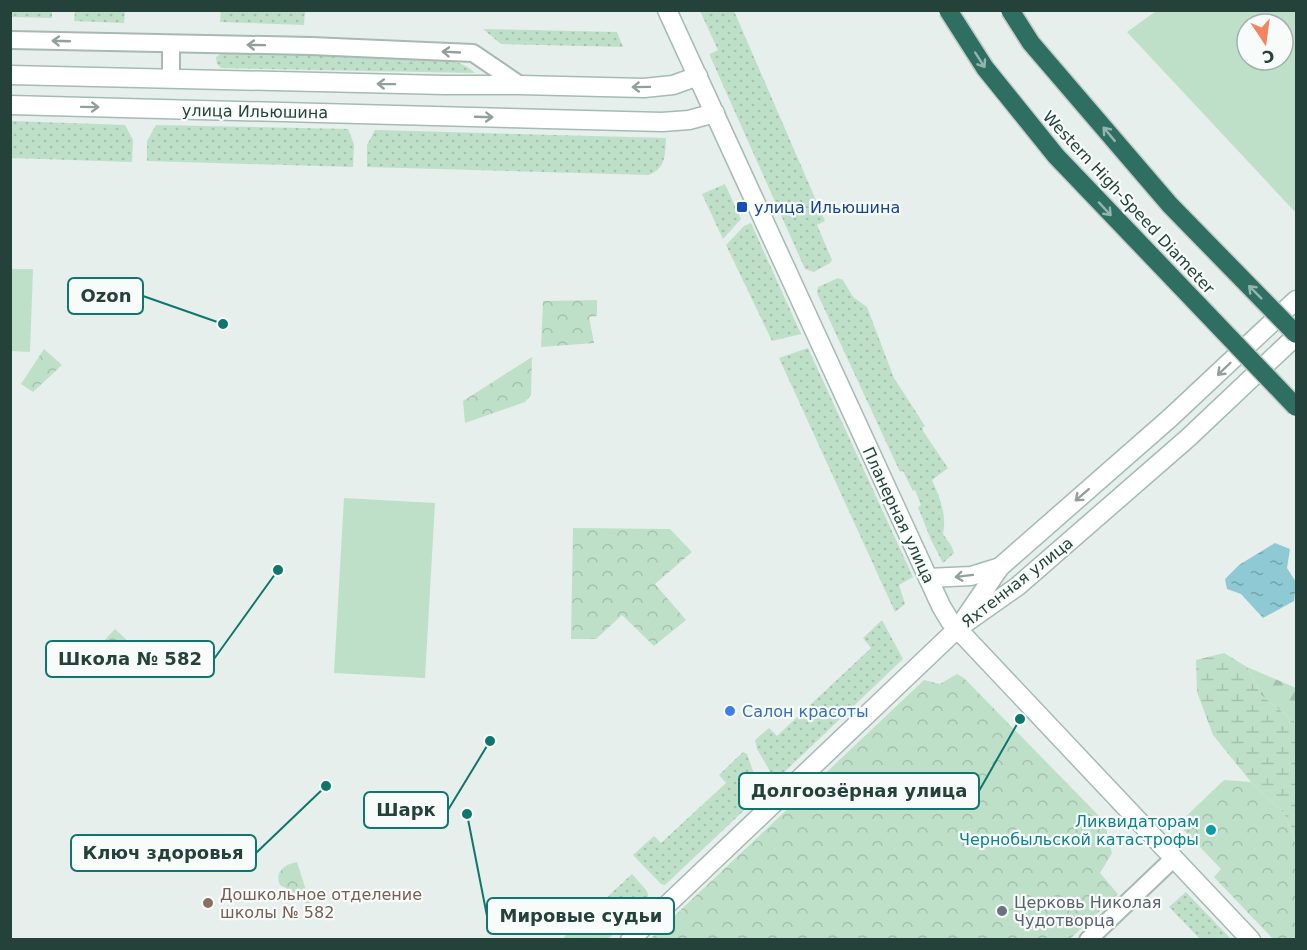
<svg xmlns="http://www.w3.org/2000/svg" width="1307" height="950" viewBox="0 0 1307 950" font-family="'DejaVu Sans',sans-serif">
  <defs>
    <pattern id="grass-dots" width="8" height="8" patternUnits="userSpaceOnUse" patternTransform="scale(1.5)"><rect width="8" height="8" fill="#bfe0c8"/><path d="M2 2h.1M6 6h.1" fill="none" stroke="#a4c1ad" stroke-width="1.8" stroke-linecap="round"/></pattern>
    <pattern id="forest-firs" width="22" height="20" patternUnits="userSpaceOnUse" patternTransform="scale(1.5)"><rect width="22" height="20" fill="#bfe0c8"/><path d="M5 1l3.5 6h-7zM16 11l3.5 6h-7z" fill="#a4c1ad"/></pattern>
    <pattern id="wetland-marsh" width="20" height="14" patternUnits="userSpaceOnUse" patternTransform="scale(1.5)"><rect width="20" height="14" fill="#bfe0c8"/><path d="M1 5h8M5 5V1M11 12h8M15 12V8" fill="none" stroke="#a4c1ad"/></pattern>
    <pattern id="park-crowns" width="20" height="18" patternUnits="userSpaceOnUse" patternTransform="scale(1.5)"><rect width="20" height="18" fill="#bfe0c8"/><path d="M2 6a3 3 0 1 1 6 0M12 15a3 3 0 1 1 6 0" fill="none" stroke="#a4c1ad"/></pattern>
    <pattern id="water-ripples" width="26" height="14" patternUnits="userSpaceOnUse" patternTransform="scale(1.5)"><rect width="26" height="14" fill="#8ec9d4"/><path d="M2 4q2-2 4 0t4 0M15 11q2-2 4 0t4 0" fill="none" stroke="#74a5ad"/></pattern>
  </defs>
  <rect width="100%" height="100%" fill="#e6efeb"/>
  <g fill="url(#grass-dots)">
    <path d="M11,10L52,11V18L11,17Z"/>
    <path d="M221,10L305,11L304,25L220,22Z"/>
    <path d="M75,11H125L124,23L74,21Z"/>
    <path d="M700,11H734L825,221L817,225L832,260L830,263L814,272L805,269L710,56V54L718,50Z"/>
    <path d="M483,29L617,32L623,47L501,44Z"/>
    <path d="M222,53L418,56C438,58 461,59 475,73L221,68L217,64L216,57Z"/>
    <path d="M11,121L125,125L133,140L132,162L11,158Z"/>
    <path d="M156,125L348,129L354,144L353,167L147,161V141Z"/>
    <path d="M375,130L666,138C665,155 666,168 649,175L367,167V145Z"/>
    <path d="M725,184L741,219L723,239L702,194Z"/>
    <path d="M751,223L801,334L772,341L726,245L744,226Z"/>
    <path d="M838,278L843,280L853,297L867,307L894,378L925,426L922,428L923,431L948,468L932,480C940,498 947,515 943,534L952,547L954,553L943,563L931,540L918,507L921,505L915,490L913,491L903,471L900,472L817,293L818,287Z"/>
    <path d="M808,348L913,577L899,585L905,604L895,612L779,358Z"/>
    <path d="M882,620L903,659L777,779L774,778L757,749L755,740L769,728L777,736L871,648L863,638Z"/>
    <path d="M743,752L747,754L758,785L757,798L665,885L661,884L633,855L654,836L661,843L726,783L719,775Z"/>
    <path d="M632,874L647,891L649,901L608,939H562Z"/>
    <path d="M1186,892L1231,939H1200L1169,907Z"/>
  </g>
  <path fill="url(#forest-firs)" d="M1247,667L1296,688V723L1261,695Z"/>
  <path fill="url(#wetland-marsh)" d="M1224,653L1247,667L1261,695L1296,723V844L1284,813L1251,782L1213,735L1197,692L1196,660Z"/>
  <g fill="url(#park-crowns)">
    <path d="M597,300V316L589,317L594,343L541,347L543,301Z"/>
    <path d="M44,349L62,365L33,392L21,384Z"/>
    <path d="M532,357L531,395L525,402L465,423L463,401Z"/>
    <path d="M573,528L670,529L692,552L655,584L686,620L654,646L622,615L596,639H571Z"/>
    <path d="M115,629L144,656L129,672L100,645Z"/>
    <path d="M957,674L964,678L1104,821L1112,853L1100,873L1118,894L1070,939H650L924,680L940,684Z"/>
    <path d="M1224,780L1251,782L1284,813L1296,844V939H1273L1214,877L1221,869L1178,824Z"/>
    <path d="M297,862L310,903C297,903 299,895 290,890C287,888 283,887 280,885C274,872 285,864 297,862Z"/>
  </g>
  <g fill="#bfe0c8" fill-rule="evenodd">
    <path d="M1156,11H1296V213L1127,32ZM1247,24H1283V60H1247Z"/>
    <path d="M11,269H33L30,352L11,351Z"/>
    <path d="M344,498L435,503L425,678L334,673Z"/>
  </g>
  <path fill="url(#water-ripples)" d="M1275,543L1290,549L1287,568L1296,582L1294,601L1263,618L1241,594L1227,589L1225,579L1239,565Z"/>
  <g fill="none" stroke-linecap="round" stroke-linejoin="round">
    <g stroke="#a8b8b2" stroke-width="20">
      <g id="street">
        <path d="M10,40L311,46L473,53L520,85"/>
        <path d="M171,79V44"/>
        <path d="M1088,940L1174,858"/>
      </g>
    </g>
    <g stroke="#a4bbb3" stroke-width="21">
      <g id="secondary">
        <path d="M667,10L941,606L950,621L1251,940"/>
        <path d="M10,75L445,85H520L644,88L673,85L698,76"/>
        <path d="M10,105L662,122L689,120L715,113"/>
        <path d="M928,578L971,576L1000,567"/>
        <path d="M965,618L1000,567L1170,418L1296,300"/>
        <path d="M630,940L957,629L1018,586L1188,438L1296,336"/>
      </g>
    </g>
    <use href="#street" stroke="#fff" stroke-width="16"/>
    <use href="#secondary" stroke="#fff" stroke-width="18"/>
    <g stroke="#c2cac8" stroke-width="21" stroke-linecap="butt">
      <g id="highway-bridge">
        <path d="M948,10L985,68L1056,156L1296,407"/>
        <path d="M1010,10L1031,43L1170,205L1296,334"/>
      </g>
    </g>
    <use href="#highway-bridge" stroke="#2f6f62" stroke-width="18"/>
  </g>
  <defs><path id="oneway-shaft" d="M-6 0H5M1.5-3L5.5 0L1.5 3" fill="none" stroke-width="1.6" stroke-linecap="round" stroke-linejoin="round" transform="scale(1.5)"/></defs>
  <g stroke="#92a09c">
    <use href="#oneway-shaft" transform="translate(61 41) rotate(-178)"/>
    <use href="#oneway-shaft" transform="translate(256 45) rotate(-179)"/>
    <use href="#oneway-shaft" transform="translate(451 52) rotate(-177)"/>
    <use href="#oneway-shaft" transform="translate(386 84) rotate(-179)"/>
    <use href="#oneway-shaft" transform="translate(641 87) rotate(179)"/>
    <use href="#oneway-shaft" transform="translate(90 107) rotate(1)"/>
    <use href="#oneway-shaft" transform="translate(484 117) rotate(2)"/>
    <use href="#oneway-shaft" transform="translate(1224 369) rotate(136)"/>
    <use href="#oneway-shaft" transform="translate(1082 495) rotate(139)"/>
    <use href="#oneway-shaft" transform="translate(964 576) rotate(173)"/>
  </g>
  <g stroke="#93b5ae">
    <use href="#oneway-shaft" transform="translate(980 60) rotate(57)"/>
    <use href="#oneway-shaft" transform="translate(1109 134) rotate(-130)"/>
    <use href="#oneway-shaft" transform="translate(1105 209) rotate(47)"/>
    <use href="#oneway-shaft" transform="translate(1255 292) rotate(-135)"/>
  </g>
  <rect fill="#1a4fb4" stroke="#f7fbf9" stroke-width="2" x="736" y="201" width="12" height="12" rx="3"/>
  <circle fill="#3f7fe0" stroke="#f7fbf9" stroke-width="2" cx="730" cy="711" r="6"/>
  <circle fill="#0f9aa8" stroke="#f7fbf9" stroke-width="2" cx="1211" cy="830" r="6"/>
  <circle fill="#8d6e63" stroke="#f7fbf9" stroke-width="2" cx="208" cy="903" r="6"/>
  <circle fill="#6b7280" stroke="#f7fbf9" stroke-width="2" cx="1002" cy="911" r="6"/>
  <g text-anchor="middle" stroke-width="4.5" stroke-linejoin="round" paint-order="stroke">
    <g font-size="16" fill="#24423a" stroke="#f7fbf9">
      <text transform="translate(255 111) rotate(1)" y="6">улица Ильюшина</text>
      <text transform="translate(1129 202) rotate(47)" y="6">Western High-Speed Diameter</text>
      <text transform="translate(899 515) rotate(65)" y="6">Планерная улица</text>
      <text transform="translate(1017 582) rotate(-38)" y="6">Яхтенная улица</text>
    </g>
    <g font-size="16" fill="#164399" stroke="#f7fbf9" text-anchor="start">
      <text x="754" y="213">улица Ильюшина</text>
    </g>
    <g font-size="16" fill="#366cbe" stroke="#f7fbf9" text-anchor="start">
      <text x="742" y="717">Салон красоты</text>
    </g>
    <g font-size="16" fill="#0d838f" stroke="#f7fbf9" text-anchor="end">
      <text x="1199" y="827">Ликвидаторам<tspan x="1199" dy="18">Чернобыльской катастрофы</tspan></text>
    </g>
    <g font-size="16" fill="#785e54" stroke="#f7fbf9" text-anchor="start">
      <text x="220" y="900">Дошкольное отделение<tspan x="220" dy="18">школы № 582</tspan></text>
    </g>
    <g font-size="16" fill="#5b616d" stroke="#f7fbf9" text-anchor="start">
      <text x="1014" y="908">Церковь Николая<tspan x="1014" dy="18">Чудотворца</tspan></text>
    </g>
  </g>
  <path fill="none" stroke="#0f766e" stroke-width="2" d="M223 324L143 296M278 570L214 659M1020 719L979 791M490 741L448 810M326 786L256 853M467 814L487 916"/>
  <g fill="#0f766e" stroke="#f7fbf9" stroke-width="2">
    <circle cx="223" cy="324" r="6"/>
    <circle cx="278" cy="570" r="6"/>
    <circle cx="1020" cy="719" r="6"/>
    <circle cx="490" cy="741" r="6"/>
    <circle cx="326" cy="786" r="6"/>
    <circle cx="467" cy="814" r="6"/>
  </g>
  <g fill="#f7fbf9" stroke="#0f766e" stroke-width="2">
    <rect x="68" y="278" width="75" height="36" rx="6"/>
    <rect x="46" y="641" width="168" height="36" rx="6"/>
    <rect x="739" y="773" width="240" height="36" rx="6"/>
    <rect x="364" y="792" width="84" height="36" rx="6"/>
    <rect x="71" y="835" width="185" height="36" rx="6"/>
    <rect x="487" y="898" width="187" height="36" rx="6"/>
  </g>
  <g font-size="18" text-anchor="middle" font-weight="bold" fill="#24423a">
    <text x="106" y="302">Ozon</text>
    <text x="130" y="665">Школа № 582</text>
    <text x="859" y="797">Долгоозёрная улица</text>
    <text x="406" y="816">Шарк</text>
    <text x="163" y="859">Ключ здоровья</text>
    <text x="581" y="922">Мировые судьи</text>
  </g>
  <rect width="1307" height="950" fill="none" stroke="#24423a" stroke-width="24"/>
  <g transform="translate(1265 42) rotate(167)"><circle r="28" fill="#f7fbf9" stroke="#a3b1ad" stroke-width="1.5"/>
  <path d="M0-4.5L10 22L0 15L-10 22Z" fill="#f4845f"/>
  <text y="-9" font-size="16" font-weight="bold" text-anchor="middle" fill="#24423a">С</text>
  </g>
</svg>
